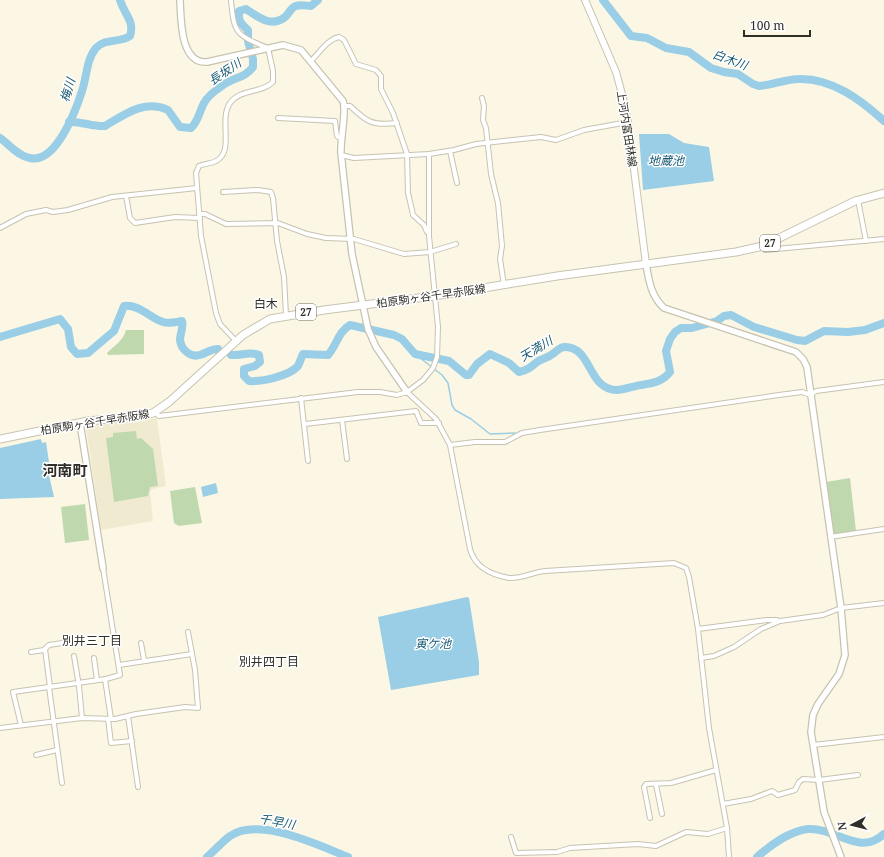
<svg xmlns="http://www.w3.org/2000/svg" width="884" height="857" viewBox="0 0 884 857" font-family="'Noto Serif','Noto Sans JP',serif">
  <rect width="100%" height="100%" fill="#fbf7e4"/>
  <path fill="#f0ebd0" d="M157,418L166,486L152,489L150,492L153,521L101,530L86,427L125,421L128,423L142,421L146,419Z"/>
  <g fill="#bfd8ae">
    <path d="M126,330H144V354L108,355L107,353C114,346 124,340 126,330Z"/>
    <path d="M136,431L137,439L141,438L153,449L158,486L150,487L148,496L114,502L106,438L113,437V433Z"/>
    <path d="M850,478L856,531L833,535L826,482Z"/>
    <path d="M195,487L202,523L179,526L174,523L170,491Z"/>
    <path d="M85,504L89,540L65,543L61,507Z"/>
  </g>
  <g fill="#99cee6">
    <path d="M639,134H669L684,143L709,147L714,181L643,190Z"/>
    <path d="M41,439L42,443L46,442L49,462H46L54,497L0,499V448Z"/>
    <path d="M216,483L218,493L203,497L201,487Z"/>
    <path d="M467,597L469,598L479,662V675L391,690L378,617Z"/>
  </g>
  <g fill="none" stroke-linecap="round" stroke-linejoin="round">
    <path stroke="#99cee6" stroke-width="1.5" d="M415,354L442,375L448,383L452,405L455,410L471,419L490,434L515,433"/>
    <g stroke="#99cee6" stroke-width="8">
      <path d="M603,0L631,36L647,38L666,48L689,52L711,68L724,72L738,74L753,84L759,86C773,85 786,79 799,79C832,78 861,100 884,121"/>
      <path d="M69,122C81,121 93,127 105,126C125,114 145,99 168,110L180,127L191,128C199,120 199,112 204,103C207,97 216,90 222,86C233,77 244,79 253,67V59L248,41V30C241,24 238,21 239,11L246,9C258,17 271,28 285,17C289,14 291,7 296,6C301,4 307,6 311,6L318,0"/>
      <path d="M0,138C10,145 18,156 30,158C56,164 76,110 82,91C87,77 86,60 96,48C105,38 120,43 130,36C135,21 124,14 120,0"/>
      <path d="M0,337L60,319L68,329L71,347L77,354L88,353L114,331L124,306C139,304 150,318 163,322C169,324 176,322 182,321C184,327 180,333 180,340C181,349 190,358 200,355C207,353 210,349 218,349"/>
      <path d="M231,355C241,356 250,351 259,355L260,362L255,366L244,369V376L249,381C262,382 289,376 298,366C300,362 301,358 303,354L328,355C337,345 338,332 350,325L394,335L402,339L415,354L449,361L466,375H469L477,364L490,354L509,363L519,372C528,370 531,367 537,362C541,359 547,358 551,355C557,352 559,346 566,347C592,348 588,390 617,390C624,390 633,386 641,385C653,383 662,382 670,372L666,351L670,339L675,332L681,328H692L717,321L724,316L731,315L754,327L797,340L805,341L824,331L848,332L865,330L884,323"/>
      <path d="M207,857C215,850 222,842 230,836C259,816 320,846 348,857"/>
      <path d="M757,857C771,845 789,831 808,829C835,827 860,857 884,834"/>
    </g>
    <g stroke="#c7c3b1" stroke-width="6">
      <g id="minor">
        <path d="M231,0C234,34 236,35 268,48L273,71V82C261,94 241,88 230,103C219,119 233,148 219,159C214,164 205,163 199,166L196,173L201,236L216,313L220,324L236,341"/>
        <path d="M311,61C319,53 328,39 339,37L344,40L356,64L376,70L381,76V89L393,113L407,154L408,193L412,210L413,215L424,225L427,232"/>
        <path d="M482,98L484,106L483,120L486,128L491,174L498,203L502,246L500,259L504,285"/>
        <path d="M345,106H350C367,122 372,126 397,123"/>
        <path d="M278,118L335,121L337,136L340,138"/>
        <path d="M450,151L457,183"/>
        <path d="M341,155L354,158L429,154L454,150L476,144L541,137L556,140L584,130L628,122"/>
        <path d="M223,192L258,190L271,192L273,198L277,241L284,277L286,315"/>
        <path d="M126,196L130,218L135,223L175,217L200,218"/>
        <path d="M858,200L866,241"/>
        <path d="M200,214H205L226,224L278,223L307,234L326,238L354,239L404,254L430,252L456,244"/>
        <path d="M0,228L26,214L46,210L53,212L68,210L112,197L197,188"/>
        <path d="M763,246L765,250L884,239"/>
        <path d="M407,392L436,419L450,445L470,549C475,568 492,575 509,578C522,579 533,572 545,571C588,568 631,566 674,563L686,568L689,577L698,629L709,728L727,828L729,857"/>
        <path d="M301,398L308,461"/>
        <path d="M155,412L159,416L358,392H380L397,395L407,392L423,380L433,368L437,357L438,327L429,236V154"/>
        <path d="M342,420L347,459"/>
        <path d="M305,424L416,411L421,423H439"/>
        <path d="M450,445L475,442H505L522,433L540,430L779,395L802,392L811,395L816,391L884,382"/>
        <path d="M830,537L884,529"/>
        <path d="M698,629L767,620H777"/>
        <path d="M141,643L144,660"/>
        <path d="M45,649L50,687"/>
        <path d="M31,652L44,650L49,645L62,643"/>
        <path d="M74,656L79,686L82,718"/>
        <path d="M94,658L97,680"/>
        <path d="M701,658L714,656L734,647L761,629L780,621L823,615L841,608L884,603"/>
        <path d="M119,665L192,654"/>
        <path d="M105,679L111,719"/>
        <path d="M49,687L62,783"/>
        <path d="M128,716L138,787"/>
        <path d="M108,719L111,743L132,741"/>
        <path d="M21,725L13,692L106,679L120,675L103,568"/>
        <path d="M0,728L82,718L115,719L136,714L185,707L198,708L195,670L188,632"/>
        <path d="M813,745L884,737"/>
        <path d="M36,755L57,750"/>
        <path d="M656,785L662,814"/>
        <path d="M723,804L751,799L772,791L778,795L795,790L799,782L803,779L819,780L858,775"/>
        <path d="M650,818L644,787L646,784L671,783L716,770"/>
        <path d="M511,837L516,853L557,852L570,848L638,844L656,846L686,832L708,834L727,828"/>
      </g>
    </g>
    <g stroke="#c7c3b1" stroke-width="8">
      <g id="tertiary">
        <path d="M180,0C181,19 180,64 207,62L283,45L301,50L343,101C347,111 340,139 341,153L352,254L368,329L376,347L407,392"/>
        <path d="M646,264C649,281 651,296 664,308L796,352L803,359L807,367L841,608L845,655L839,674L818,704L813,715L811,732L824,812L841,857"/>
        <path d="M80,423L103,568"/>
      </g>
    </g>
    <g stroke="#c7c3b1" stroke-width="8">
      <path id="secondary" d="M585,0L616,72L622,94L628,122L646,264"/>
    </g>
    <g stroke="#c7c3b1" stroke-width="9">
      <path id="primary" d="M0,439L88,421L141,416L153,413L169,402L243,335L270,319L324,310L434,296L557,276L736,252L763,246L855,201L884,193"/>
    </g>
    <use href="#minor" stroke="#fff" stroke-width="4"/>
    <use href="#tertiary" stroke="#fff" stroke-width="5.5"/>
    <use href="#secondary" stroke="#fff" stroke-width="6"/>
    <use href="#primary" stroke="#fff" stroke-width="7"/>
  </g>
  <g text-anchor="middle" stroke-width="3" stroke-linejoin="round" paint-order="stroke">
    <g fill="#fff" stroke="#6d6d68" stroke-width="1">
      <rect x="760" y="235" width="20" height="16" rx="3"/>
      <rect x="296" y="304" width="20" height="16" rx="3"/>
    </g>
    <g font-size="10" font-weight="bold" fill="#2f2e27">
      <text x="770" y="247">27</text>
      <text x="306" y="316">27</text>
    </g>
    <g font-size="11" fill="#2f2e27" stroke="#fff">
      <text transform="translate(627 129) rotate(81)" y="4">上河内富田林線</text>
      <text transform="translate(431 296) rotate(-8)" y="4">柏原駒ヶ谷千早赤阪線</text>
      <text transform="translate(95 422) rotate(-9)" y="4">柏原駒ヶ谷千早赤阪線</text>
    </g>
    <g font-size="12" font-style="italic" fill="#195a74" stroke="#fff">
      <text transform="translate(730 60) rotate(20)" y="4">白木川</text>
      <text transform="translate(225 72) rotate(-34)" y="4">長坂川</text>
      <text transform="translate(68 90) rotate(-73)" y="4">梅川</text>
      <text x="666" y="165">地蔵池</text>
      <text transform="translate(536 349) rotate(-31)" y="4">天満川</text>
      <text x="433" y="648">寅ケ池</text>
      <text transform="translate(277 822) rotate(10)" y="4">千早川</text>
    </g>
    <g font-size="12" fill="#2f2e27" stroke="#fff">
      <text x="266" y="308">白木</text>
      <text x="92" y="645">別井三丁目</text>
      <text x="269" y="666">別井四丁目</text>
    </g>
    <g font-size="15" font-weight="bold" fill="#2f2e27" stroke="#fff">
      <text x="65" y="476">河南町</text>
    </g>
  </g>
  <g transform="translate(852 825) rotate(263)" stroke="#ffffff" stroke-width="3" paint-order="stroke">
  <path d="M0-3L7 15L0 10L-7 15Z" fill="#2f2e27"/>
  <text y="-6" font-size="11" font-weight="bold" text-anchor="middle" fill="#2f2e27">N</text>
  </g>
  <path d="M744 30v6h66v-6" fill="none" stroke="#2f2e27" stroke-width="2"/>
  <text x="750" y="30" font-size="12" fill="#2f2e27" stroke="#ffffff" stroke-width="3" paint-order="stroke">100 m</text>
</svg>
